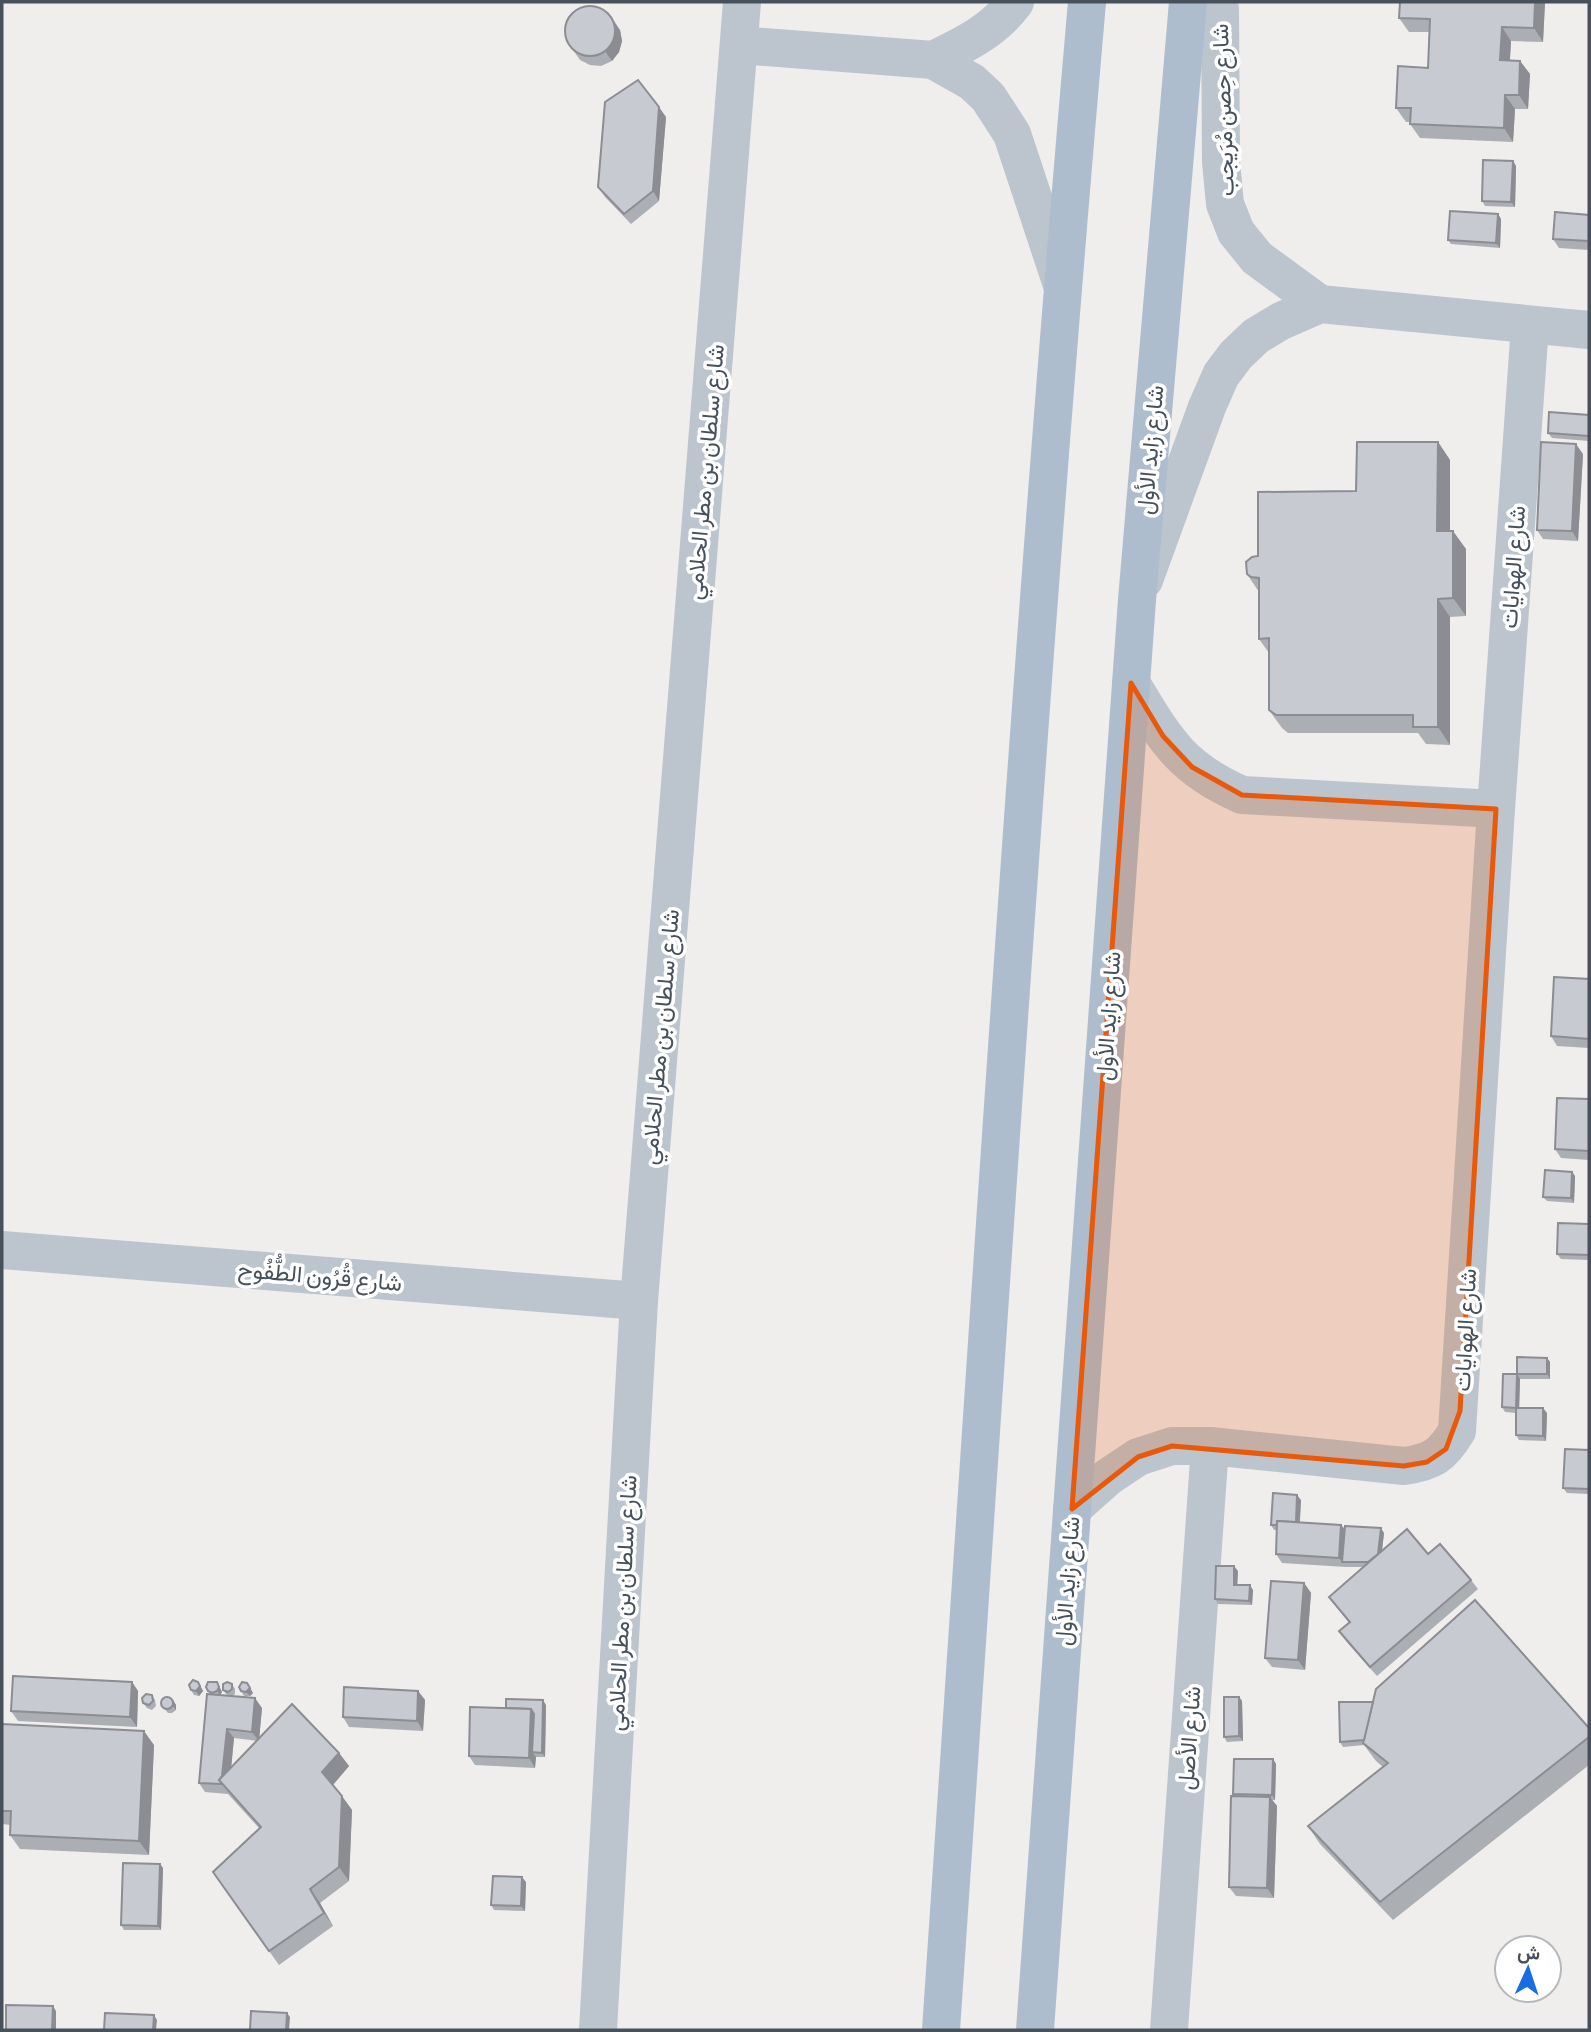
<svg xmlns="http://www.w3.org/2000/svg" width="1591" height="2032" viewBox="0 0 1591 2032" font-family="'Source Sans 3',Vazirmatn,sans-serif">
  <rect width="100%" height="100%" fill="#f0eded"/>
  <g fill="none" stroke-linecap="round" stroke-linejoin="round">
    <g stroke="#bcc5cd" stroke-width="38">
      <path d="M1218,2L1220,9L1221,162L1225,204L1236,232L1257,258L1320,304"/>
      <path d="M739,45L933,60L972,82L988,97L1012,134L1062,285"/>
      <path d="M933,60C964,45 995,30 1015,2"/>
      <path d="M1144,580L1207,407L1221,375L1236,355L1256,336L1281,321L1320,304L1589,330"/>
      <path d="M1131,683C1165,739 1180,768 1242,795L1496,809"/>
      <path d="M2,1250L639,1301"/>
      <path d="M1072,1509L1108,1477L1138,1457L1172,1446H1210L1404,1466C1432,1462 1442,1456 1457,1431L1496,809L1530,325"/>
      <path d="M598,2030L639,1301L742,2"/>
      <path d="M1169,2030L1210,1446"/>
    </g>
    <g stroke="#adbdcd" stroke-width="38">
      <path d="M941,2030C987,1354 1028,677 1087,2"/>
      <path d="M1035,2030L1137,600L1188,2"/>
    </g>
  </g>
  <g fill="#abaeb3" fill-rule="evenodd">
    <path d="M1545,2L1543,42L1511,41L1510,60L1520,61L1530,74L1528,109H1515L1513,142L1420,138L1410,124V122H1406L1396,108L1428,68L1429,32H1409L1399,18Z"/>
    <path d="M620,30L622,41L619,52L612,61L601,66L590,65L580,60L567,41Z"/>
    <path d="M666,117L659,201L631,224L605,197L598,187Z"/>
    <path d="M1513,161L1516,166L1515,207L1485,206L1482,201Z"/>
    <path d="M1498,214L1501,219L1500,248L1451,244L1448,240Z"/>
    <path d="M1589,215V250L1559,248L1553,239Z"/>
    <path d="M1589,415V441L1552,438L1548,433Z"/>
    <path d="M1438,442L1450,460V531L1466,549V616L1450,617V745L1426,744L1418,733H1288L1282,728L1269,710V653L1259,639V592L1247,574L1258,556L1356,491Z"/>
    <path d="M1583,454L1578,541L1543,539L1537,530Z"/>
    <path d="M1589,979V1048L1557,1046L1551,1036Z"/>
    <path d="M1589,1099V1160L1561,1158L1555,1149Z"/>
    <path d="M1572,1172L1575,1176L1574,1203L1547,1201L1543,1197Z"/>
    <path d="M1589,1224V1260L1561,1259L1557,1254Z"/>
    <path d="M1547,1358L1550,1362V1379H1520L1519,1408L1547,1413L1546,1441L1519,1440L1516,1435V1413L1505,1412L1502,1407L1517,1374Z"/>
    <path d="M1589,1450V1494L1567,1493L1563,1488Z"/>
    <path d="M1301,1500L1300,1522L1341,1525L1345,1529L1384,1533L1382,1550L1428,1554L1471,1580L1478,1589L1377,1676L1346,1641L1339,1631L1349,1623L1329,1597L1363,1567H1346L1282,1563L1276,1554L1277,1530H1274L1271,1525Z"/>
    <path d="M1238,1571L1237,1585L1253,1590L1252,1605L1218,1604L1215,1599Z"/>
    <path d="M1304,1583L1311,1593L1305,1670L1272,1667L1265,1658Z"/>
    <path d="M132,1682L138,1691L137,1727L18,1721L11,1711Z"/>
    <path d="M217,1682L222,1692L220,1695L229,1696L226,1694L223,1690L232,1684L235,1689V1694L232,1696L262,1708L259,1738L339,1753L349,1766L333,1785L352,1810L349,1881L320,1903L333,1926L279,1965L213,1872L259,1828L228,1794L205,1792L199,1783L210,1694L206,1687ZM234,1738L257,1741L231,1767Z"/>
    <path d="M247,1683L253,1693L250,1696H244L241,1691Z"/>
    <path d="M201,1687L203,1691L199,1696L194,1695L191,1690Z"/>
    <path d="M418,1691L425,1700L423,1731L349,1727L343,1717Z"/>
    <path d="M152,1695L155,1700L156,1706L152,1710L147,1708L143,1703Z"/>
    <path d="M1239,1697L1242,1701L1243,1741L1227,1742L1224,1737Z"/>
    <path d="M173,1700L176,1705V1710L172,1713H168L161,1705Z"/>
    <path d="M1339,1702L1589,1728V1765L1393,1920L1320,1844L1308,1826L1383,1767L1376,1761L1364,1745L1343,1747L1340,1742Z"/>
    <path d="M546,1705L545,1757H536L535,1768L475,1765L469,1756L506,1709Z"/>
    <path d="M2,1724L154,1745L149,1855L20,1849L10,1835L11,1825L2,1824Z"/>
    <path d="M1273,1759L1276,1764L1275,1800H1272L1277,1806L1274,1898L1236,1896L1229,1887L1234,1796L1233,1794Z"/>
    <path d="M160,1864L163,1868L161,1930H124L121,1925Z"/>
    <path d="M526,1882L525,1911L494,1910L491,1905Z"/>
  </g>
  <g fill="#8b8d92">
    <path d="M1535,2H1545L1543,42L1534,28Z"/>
    <path d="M614,21L620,30L622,41L619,52L612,61L605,51Z"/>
    <path d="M1502,27L1511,41L1509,74L1500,60Z"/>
    <path d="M1520,61L1530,74L1528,109L1519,95Z"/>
    <path d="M1505,95L1515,109L1513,142L1504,128Z"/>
    <path d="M659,107L666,117L659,201L653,191Z"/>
    <path d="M1513,161L1516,166L1515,207L1511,202Z"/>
    <path d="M1498,214L1501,219L1500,248L1496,243Z"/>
    <path d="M1438,442L1450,460V549L1437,531Z"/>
    <path d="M1576,444L1583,454L1578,541L1572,531Z"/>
    <path d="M1453,531L1466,549V616L1453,598Z"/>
    <path d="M1438,599L1450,617V745L1438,727Z"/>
    <path d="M1572,1172L1575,1176L1574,1203L1571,1198Z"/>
    <path d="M1547,1358L1550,1362V1379L1547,1374Z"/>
    <path d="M1517,1374L1520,1379L1519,1413L1516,1408Z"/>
    <path d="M1543,1408L1547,1413L1546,1441L1543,1436Z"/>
    <path d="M1297,1495L1301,1500L1299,1531L1296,1526Z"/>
    <path d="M1341,1525L1348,1534L1342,1562L1339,1558Z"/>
    <path d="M1381,1528L1384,1533L1380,1567L1377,1562Z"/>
    <path d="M1234,1566L1238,1571L1237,1590L1234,1585Z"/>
    <path d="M1304,1583L1311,1593L1305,1670L1298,1660Z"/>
    <path d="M1250,1585L1253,1590L1252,1605L1249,1601Z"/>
    <path d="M132,1682L138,1691L137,1727L130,1717Z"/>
    <path d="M198,1682L203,1691L199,1696L196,1691Z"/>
    <path d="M217,1682L222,1692L220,1695L217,1691Z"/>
    <path d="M247,1683L253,1693L250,1696L246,1692Z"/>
    <path d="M418,1691L425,1700L423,1731L417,1721Z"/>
    <path d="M1239,1697L1242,1701L1243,1741L1239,1736Z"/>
    <path d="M255,1698L262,1708L259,1741L252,1732Z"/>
    <path d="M173,1700L176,1705V1710L173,1706Z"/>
    <path d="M543,1700L546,1705L545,1757L542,1753Z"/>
    <path d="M531,1709L537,1719L532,1752L536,1757L535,1768L529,1758Z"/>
    <path d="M227,1729L234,1738L229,1791L222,1783Z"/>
    <path d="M144,1731L154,1745L149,1855L139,1841Z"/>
    <path d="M339,1753L349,1766L332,1786L322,1772Z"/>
    <path d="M1273,1759L1276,1764L1275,1800L1272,1795Z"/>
    <path d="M342,1796L352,1810L349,1881L339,1867Z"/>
    <path d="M1270,1797L1277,1806L1274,1898L1267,1888Z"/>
    <path d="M160,1864L163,1868L161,1930L158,1926Z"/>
    <path d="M522,1877L526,1882L525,1911L521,1906Z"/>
    <path d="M310,1889L320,1903L333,1926L324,1913Z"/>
    <path d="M53,2006L56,2011V2030H52Z"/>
    <path d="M287,2013L290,2017L289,2030H286Z"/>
    <path d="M154,2015L157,2020L156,2030H153Z"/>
  </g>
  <g fill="#c7cad0" stroke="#8b8d92" stroke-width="2">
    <path d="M1400,2H1535L1534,28L1502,27L1500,60L1520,61L1519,95H1505L1504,128L1410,124L1411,108H1396L1398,66L1428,68L1430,19L1399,18Z"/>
    <circle cx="590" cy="31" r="25"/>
    <path d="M638,80L659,107L653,191L624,214L598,187L605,102Z"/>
    <path d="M1483,160L1513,161L1511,202L1482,201Z"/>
    <path d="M1450,211L1498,214L1496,243L1448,240Z"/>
    <path d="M1555,212L1589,215V241L1553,239Z"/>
    <path d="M1549,412L1589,415V436L1548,433Z"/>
    <path d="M1357,442H1438L1437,531H1453V598L1438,599V727H1413V715H1276L1269,710V638L1259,639V578L1251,577L1247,574L1246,562L1252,557L1258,556V492L1356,491Z"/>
    <path d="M1541,442L1576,444L1572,531L1537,530Z"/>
    <path d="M1554,977L1589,979V1039L1551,1036Z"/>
    <path d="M1557,1098L1589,1099V1151L1555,1149Z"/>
    <path d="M1545,1170L1572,1172L1571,1198L1543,1197Z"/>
    <path d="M1558,1223L1589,1224V1255L1557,1254Z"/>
    <path d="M1517,1357L1547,1358V1374H1517Z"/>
    <path d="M1503,1374H1517L1516,1408L1502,1407Z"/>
    <path d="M1516,1408H1543V1436L1516,1435Z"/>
    <path d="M1565,1449L1589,1450V1489L1563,1488Z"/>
    <path d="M1273,1493L1297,1495L1296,1522L1277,1521V1525H1271Z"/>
    <path d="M1277,1521L1341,1525L1339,1558L1276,1554Z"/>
    <path d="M1345,1526L1381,1528L1378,1554L1368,1562H1342Z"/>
    <path d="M1407,1529L1428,1554L1440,1544L1471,1580L1370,1667L1339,1631L1350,1622L1329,1597Z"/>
    <path d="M1216,1566H1234V1585H1250L1249,1601L1215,1599Z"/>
    <path d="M1271,1581L1304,1583L1298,1660L1265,1658Z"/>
    <path d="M1475,1600L1589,1728V1737L1380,1902L1308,1826L1388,1763L1363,1743L1376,1689Z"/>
    <path d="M13,1676L132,1682L130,1717L11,1711Z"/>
    <path d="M193,1680L198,1682L200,1686L196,1691L191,1690L189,1685Z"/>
    <path d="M208,1682H217L219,1687L217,1691L212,1693L208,1691L206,1687Z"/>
    <path d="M227,1682L232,1684V1689L228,1692L223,1690V1684Z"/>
    <path d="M242,1682L247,1683L250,1688L246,1692L241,1691L239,1687Z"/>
    <path d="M344,1687L418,1691L417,1721L343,1717Z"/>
    <path d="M146,1694L152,1695L153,1701L149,1705L143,1703L142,1698Z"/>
    <path d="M207,1694L255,1698L252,1732L227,1729L222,1776L219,1780L222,1784L199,1783Z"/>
    <circle cx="167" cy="1703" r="6"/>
    <path d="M1224,1697H1239V1736L1224,1737Z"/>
    <path d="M506,1699L543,1700L542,1753L532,1752L534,1714L531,1709L506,1708Z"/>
    <path d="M1339,1702H1373L1364,1740L1340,1742Z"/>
    <path d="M292,1704L339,1753L322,1772L342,1796L339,1867L310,1889L324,1913L269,1951L213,1872L261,1827L219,1780Z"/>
    <path d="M470,1707L531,1709L529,1758L469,1756Z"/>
    <path d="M2,1724L144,1731L139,1841L10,1835L11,1811H2Z"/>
    <path d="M1234,1759H1273L1272,1795L1233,1794Z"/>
    <path d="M1231,1796L1270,1797L1267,1888L1229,1887Z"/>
    <path d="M123,1863L160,1864L158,1926L121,1925Z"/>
    <path d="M493,1876L522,1877L521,1906L491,1905Z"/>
    <path d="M6,2005L53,2006L52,2030H6Z"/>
    <path d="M251,2011L287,2013L286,2030H250Z"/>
    <path d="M105,2013L154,2015L153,2030H104Z"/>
  </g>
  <path fill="#e8590c" fill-opacity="0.2" stroke="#e8590c" stroke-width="5" stroke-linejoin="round" d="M1131,683L1163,736L1192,767L1242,795L1496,809L1460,1411L1446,1449L1427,1462L1404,1466L1172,1446L1138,1457L1072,1509Z"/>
  <g text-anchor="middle" stroke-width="7" stroke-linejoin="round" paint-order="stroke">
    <g font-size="23" fill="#46515b" stroke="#fff">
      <text transform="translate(1223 110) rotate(-92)" y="8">شارع حِصن مُرَيجب</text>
      <text transform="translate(1150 450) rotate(-85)" y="8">شارع زايد الأول</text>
      <text transform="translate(705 472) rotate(-85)" y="8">شارع سلطان بن مطر الحلامي</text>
      <text transform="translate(1513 567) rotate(-86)" y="8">شارع الهوايات</text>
      <text transform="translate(1108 1016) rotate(-86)" y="8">شارع زايد الأول</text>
      <text transform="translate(660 1037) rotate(-85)" y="8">شارع سلطان بن مطر الحلامي</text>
      <text transform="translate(320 1276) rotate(5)" y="8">شارع قُرُون الطُّفُوح</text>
      <text transform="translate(1465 1330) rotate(-87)" y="8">شارع الهوايات</text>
      <text transform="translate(1067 1581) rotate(-86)" y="8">شارع زايد الأول</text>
      <text transform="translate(622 1603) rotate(-87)" y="8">شارع سلطان بن مطر الحلامي</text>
      <text transform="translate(1189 1738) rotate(-86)" y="8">شارع الأصل</text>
    </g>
  </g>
  <rect width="1591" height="2032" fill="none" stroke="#46515b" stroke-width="7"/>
  <g transform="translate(1528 1969) rotate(3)"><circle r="33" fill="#ffffff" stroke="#b5b9bd" stroke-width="2"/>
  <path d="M0-5L12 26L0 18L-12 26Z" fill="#176de1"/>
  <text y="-10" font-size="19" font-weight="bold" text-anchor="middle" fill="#46515b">ش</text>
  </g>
</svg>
